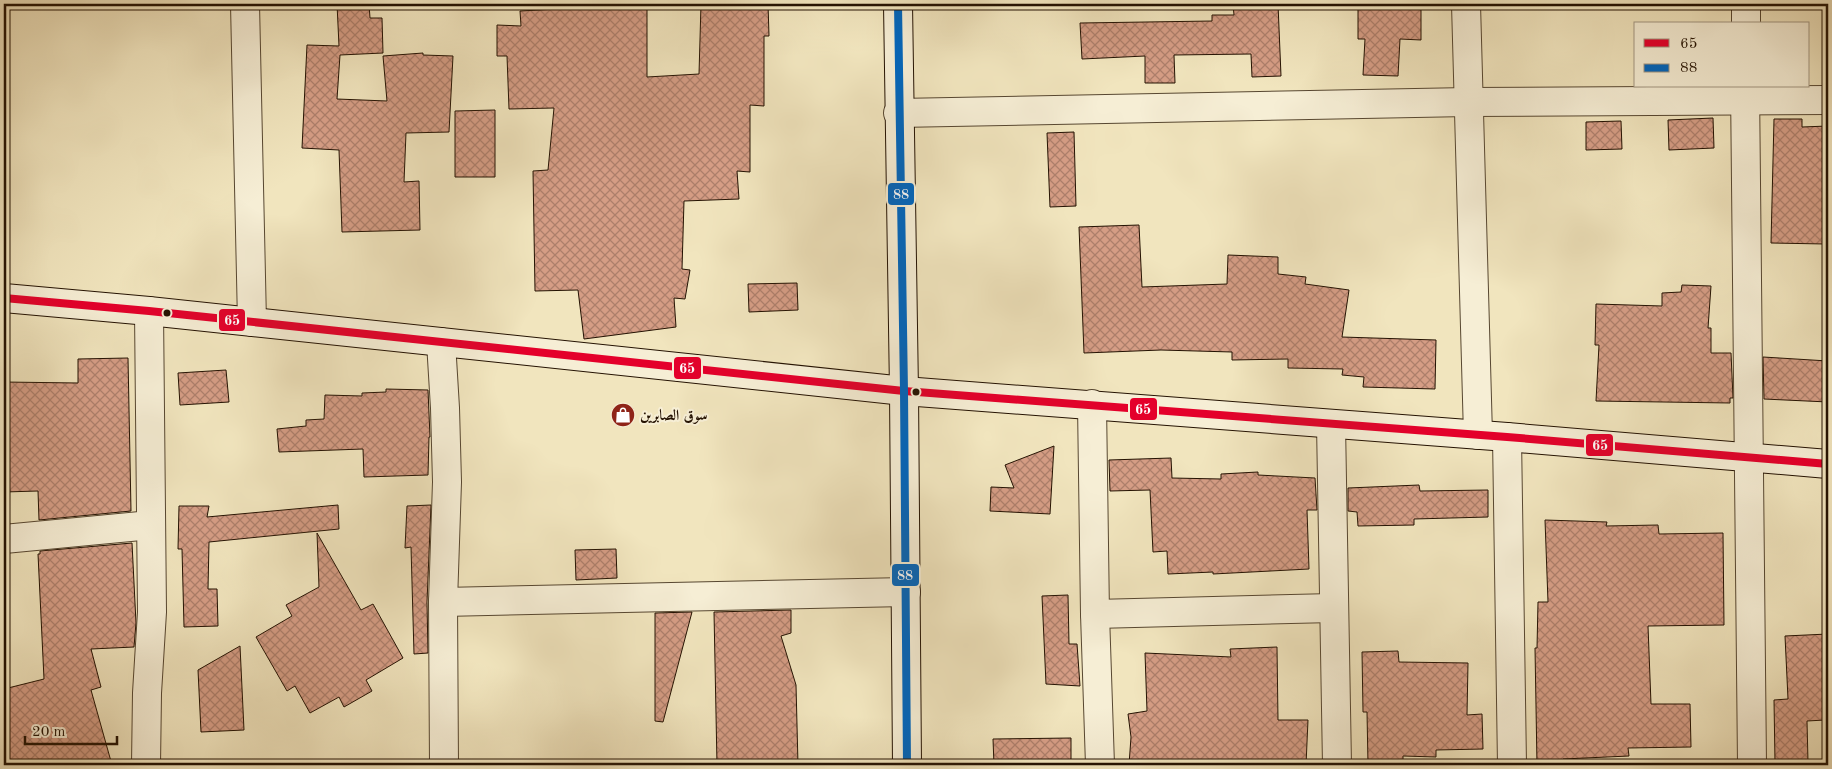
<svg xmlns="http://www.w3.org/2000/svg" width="1832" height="769" viewBox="0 0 1832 769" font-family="'Old Standard TT',Amiri,serif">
  <defs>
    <pattern id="building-cross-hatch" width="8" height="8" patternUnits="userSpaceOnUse" patternTransform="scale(1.25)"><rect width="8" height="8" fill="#d59d85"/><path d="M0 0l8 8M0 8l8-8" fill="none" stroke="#ad7f6b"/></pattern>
  </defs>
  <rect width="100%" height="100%" fill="#f1e5be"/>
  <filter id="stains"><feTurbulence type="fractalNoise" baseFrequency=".004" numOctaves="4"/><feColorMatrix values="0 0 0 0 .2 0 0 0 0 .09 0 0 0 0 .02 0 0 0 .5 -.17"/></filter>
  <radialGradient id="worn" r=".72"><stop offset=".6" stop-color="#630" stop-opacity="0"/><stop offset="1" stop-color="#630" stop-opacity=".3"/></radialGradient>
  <g fill="url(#building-cross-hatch)" stroke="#241202">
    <path d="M337,4H369L370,18H382L383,53L340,55L337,99L387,101L383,56L423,53V55L453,56L449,132L406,133L404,182L419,181L420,230L342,232L339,150L302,148L307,45L339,46Z"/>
    <path d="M578,4H609V9L647,8V77L699,74L701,4H768L769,36H764V106L750,105V172L737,171L739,199L684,201L682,269L690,270L685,299L674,298L676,327L584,339L578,290L535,291L533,171L548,170L554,108L509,109L507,56H497V25L521,26L520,11L578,8Z"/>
    <path d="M1233,4H1278L1281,76L1252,77L1251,54L1174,55L1175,83H1145V56L1082,59L1080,23L1212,21V15H1234Z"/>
    <path d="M1358,4H1421V40L1400,39L1398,76L1363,75L1365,39H1358Z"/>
    <path d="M495,110V177H455V111Z"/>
    <path d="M1713,118L1714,148L1669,150L1668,120Z"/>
    <path d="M1774,119H1802V127L1828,126V221H1826L1825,244L1771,243Z"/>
    <path d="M1621,121L1622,149L1586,150V122Z"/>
    <path d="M1074,132L1076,206L1050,207L1047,133Z"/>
    <path d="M1139,225L1142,287L1227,284L1228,255L1278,257V274L1306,277L1305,284L1349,290L1342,337L1436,340L1435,389L1363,387L1364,377L1342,375L1343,369L1288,368V359L1232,360V352L1161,350L1084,353L1079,227Z"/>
    <path d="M797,283L798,310L749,312L748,284Z"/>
    <path d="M1682,285L1711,286L1708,328H1711V353H1731L1733,398H1730V403L1596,401L1599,345H1595L1596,304L1662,306V293L1681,292Z"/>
    <path d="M1763,357L1828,361V402L1764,399Z"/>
    <path d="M128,358L131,511L39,520L38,491L4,492V382L78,383V359Z"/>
    <path d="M226,370L229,402L180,405L178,373Z"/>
    <path d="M386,389L428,390L430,437H429L428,475L364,477L363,449L279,452L277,429L306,426V420L324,419L325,395L362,396V393L386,392Z"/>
    <path d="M1054,446L1050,514L990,511L991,487L1014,488L1005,465Z"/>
    <path d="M1171,458L1172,478L1221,479V474L1258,472V475L1315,478L1317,510H1307L1309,569L1213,574V572L1168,574L1167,551L1153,552L1150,490L1110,491L1109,460Z"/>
    <path d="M1419,485L1420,491L1488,490V517L1414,519V525L1358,526L1357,512L1348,511V488Z"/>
    <path d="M338,505L339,529L209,542L208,589H217L218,626L184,627L182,549H178L179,506H209L207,517Z"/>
    <path d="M431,505L427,602L428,653L414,654L411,547L405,548L407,506Z"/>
    <path d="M1545,520L1607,522L1606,526L1658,525L1659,534L1723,533L1724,625L1648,626L1651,704H1690L1691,747L1628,748L1629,756L1563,759V765H1537L1535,648H1537L1538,602H1548Z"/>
    <path d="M317,533L361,610L373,604L403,658L366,680L372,691L344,707L339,697L310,713L295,686L287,691L256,637L292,616L286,605L319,587Z"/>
    <path d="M132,543L136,623L134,647L91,649L101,687L91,690L112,765H4V689L44,679L38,554H40V551Z"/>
    <path d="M616,549L617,578L576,580L575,550Z"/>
    <path d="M1068,595L1069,644H1077L1080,686L1046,684L1042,596Z"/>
    <path d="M791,610V633L781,636L796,685L798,765H717L714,612Z"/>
    <path d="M692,612L663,722L655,721V613Z"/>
    <path d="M1828,634V683H1824L1825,720L1807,721L1808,762L1775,763L1774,700L1788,699L1785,636Z"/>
    <path d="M240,646L244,730L201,732L198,670Z"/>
    <path d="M1277,647L1278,720H1308L1306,765H1129L1131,737L1128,714L1147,711L1145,653L1231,657L1230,649Z"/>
    <path d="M1398,651L1399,662L1468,663L1467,715L1482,714L1483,749L1436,750V757L1403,756V765H1368L1367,712H1363L1362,652Z"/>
    <path d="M1071,738V765H994L993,739Z"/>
  </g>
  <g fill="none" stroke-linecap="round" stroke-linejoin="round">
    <g stroke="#574731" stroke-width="30">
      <g id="street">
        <path d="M245,4L252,322"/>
        <path d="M1466,4L1478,435"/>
        <path d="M1746,24V4"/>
        <path d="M1745,86L1752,765"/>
        <path d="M898,113L1468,102L1828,100"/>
        <path d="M441,342L445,408L447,482L443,602L444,765"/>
        <path d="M1092,404L1095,614L1100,765"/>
        <path d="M1331,424L1337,765"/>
        <path d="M1507,437L1512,765"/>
        <path d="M4,539L151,525"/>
        <path d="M443,602L906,592"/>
        <path d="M1095,614L1333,608"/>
        <path d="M146,765L147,693L152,612L149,311"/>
      </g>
    </g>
    <g stroke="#241202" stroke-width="30">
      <g id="secondary">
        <path d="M898,4L904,391L907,765"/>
        <path d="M4,298L149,311L904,391L1507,437L1828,464"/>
      </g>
    </g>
    <use href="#street" stroke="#f6eed5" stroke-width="28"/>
    <use href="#secondary" stroke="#f6eed5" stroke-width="28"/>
    <g stroke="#f6eed5" stroke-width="11">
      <path id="bus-1" d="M4,298L149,311L904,391L1507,437L1828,464"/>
    </g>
    <g stroke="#f6eed5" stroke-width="11">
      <path id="bus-2" d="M898,4L904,391L907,765"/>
    </g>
    <use href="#bus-1" stroke="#e4002b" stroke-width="8"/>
    <use href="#bus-2" stroke="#0065bd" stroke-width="8"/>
  </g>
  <defs>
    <g id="shop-disc" transform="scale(1.25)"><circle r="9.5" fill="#8f2418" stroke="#f6eed5"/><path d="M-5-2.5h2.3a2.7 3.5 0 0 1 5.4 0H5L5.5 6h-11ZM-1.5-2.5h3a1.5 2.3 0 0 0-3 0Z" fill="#fff"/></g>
  </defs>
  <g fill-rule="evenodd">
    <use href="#shop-disc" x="623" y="415"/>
  </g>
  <g fill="#241202" stroke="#f6eed5" stroke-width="2">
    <circle cx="167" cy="313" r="4.5"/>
    <circle cx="916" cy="392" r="4.5"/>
  </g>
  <g text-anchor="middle" stroke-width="4" stroke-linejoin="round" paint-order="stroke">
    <g font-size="15" font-weight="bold" fill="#241202" stroke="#f6eed5" text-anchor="start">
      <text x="640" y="420">سوق الصابرين</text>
    </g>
  </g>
  <g stroke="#f6eed5" stroke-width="2">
    <rect x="887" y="182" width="28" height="24" rx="5" fill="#0065bd"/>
    <rect x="218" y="308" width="28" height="24" rx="5" fill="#e4002b"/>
    <rect x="673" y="356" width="29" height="24" rx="5" fill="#e4002b"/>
    <rect x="1129" y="397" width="29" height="24" rx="5" fill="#e4002b"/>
    <rect x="1585" y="433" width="29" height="24" rx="5" fill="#e4002b"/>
    <rect x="891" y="563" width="29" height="24" rx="5" fill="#0065bd"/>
  </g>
  <g font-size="14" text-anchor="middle" font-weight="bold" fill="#fff">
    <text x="901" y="199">88</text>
    <text x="232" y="325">65</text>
    <text x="687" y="373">65</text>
    <text x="1143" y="414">65</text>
    <text x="1600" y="450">65</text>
    <text x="905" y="580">88</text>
  </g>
  <rect width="1832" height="769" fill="none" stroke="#f1e5be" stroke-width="20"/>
  <rect x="5" y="5" width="1822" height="759" fill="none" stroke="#241202" stroke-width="2.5"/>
  <rect x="10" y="10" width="1812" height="749" fill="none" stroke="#241202"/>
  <rect x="1634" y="22" width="175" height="65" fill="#f6eed5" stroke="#a29681"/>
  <rect x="1644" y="39" width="25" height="8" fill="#e4002b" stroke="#a29681"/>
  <text x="1680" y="48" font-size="15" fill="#241202">65</text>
  <rect x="1644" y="64" width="25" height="8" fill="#0065bd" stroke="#a29681"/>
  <text x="1680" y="72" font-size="15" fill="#241202">88</text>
  <path d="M25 736v8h92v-8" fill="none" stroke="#241202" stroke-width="2.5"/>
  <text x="32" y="736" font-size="15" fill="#241202" stroke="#f6eed5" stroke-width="4" paint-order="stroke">20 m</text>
  <rect width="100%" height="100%" filter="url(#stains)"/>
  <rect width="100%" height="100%" fill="url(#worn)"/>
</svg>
